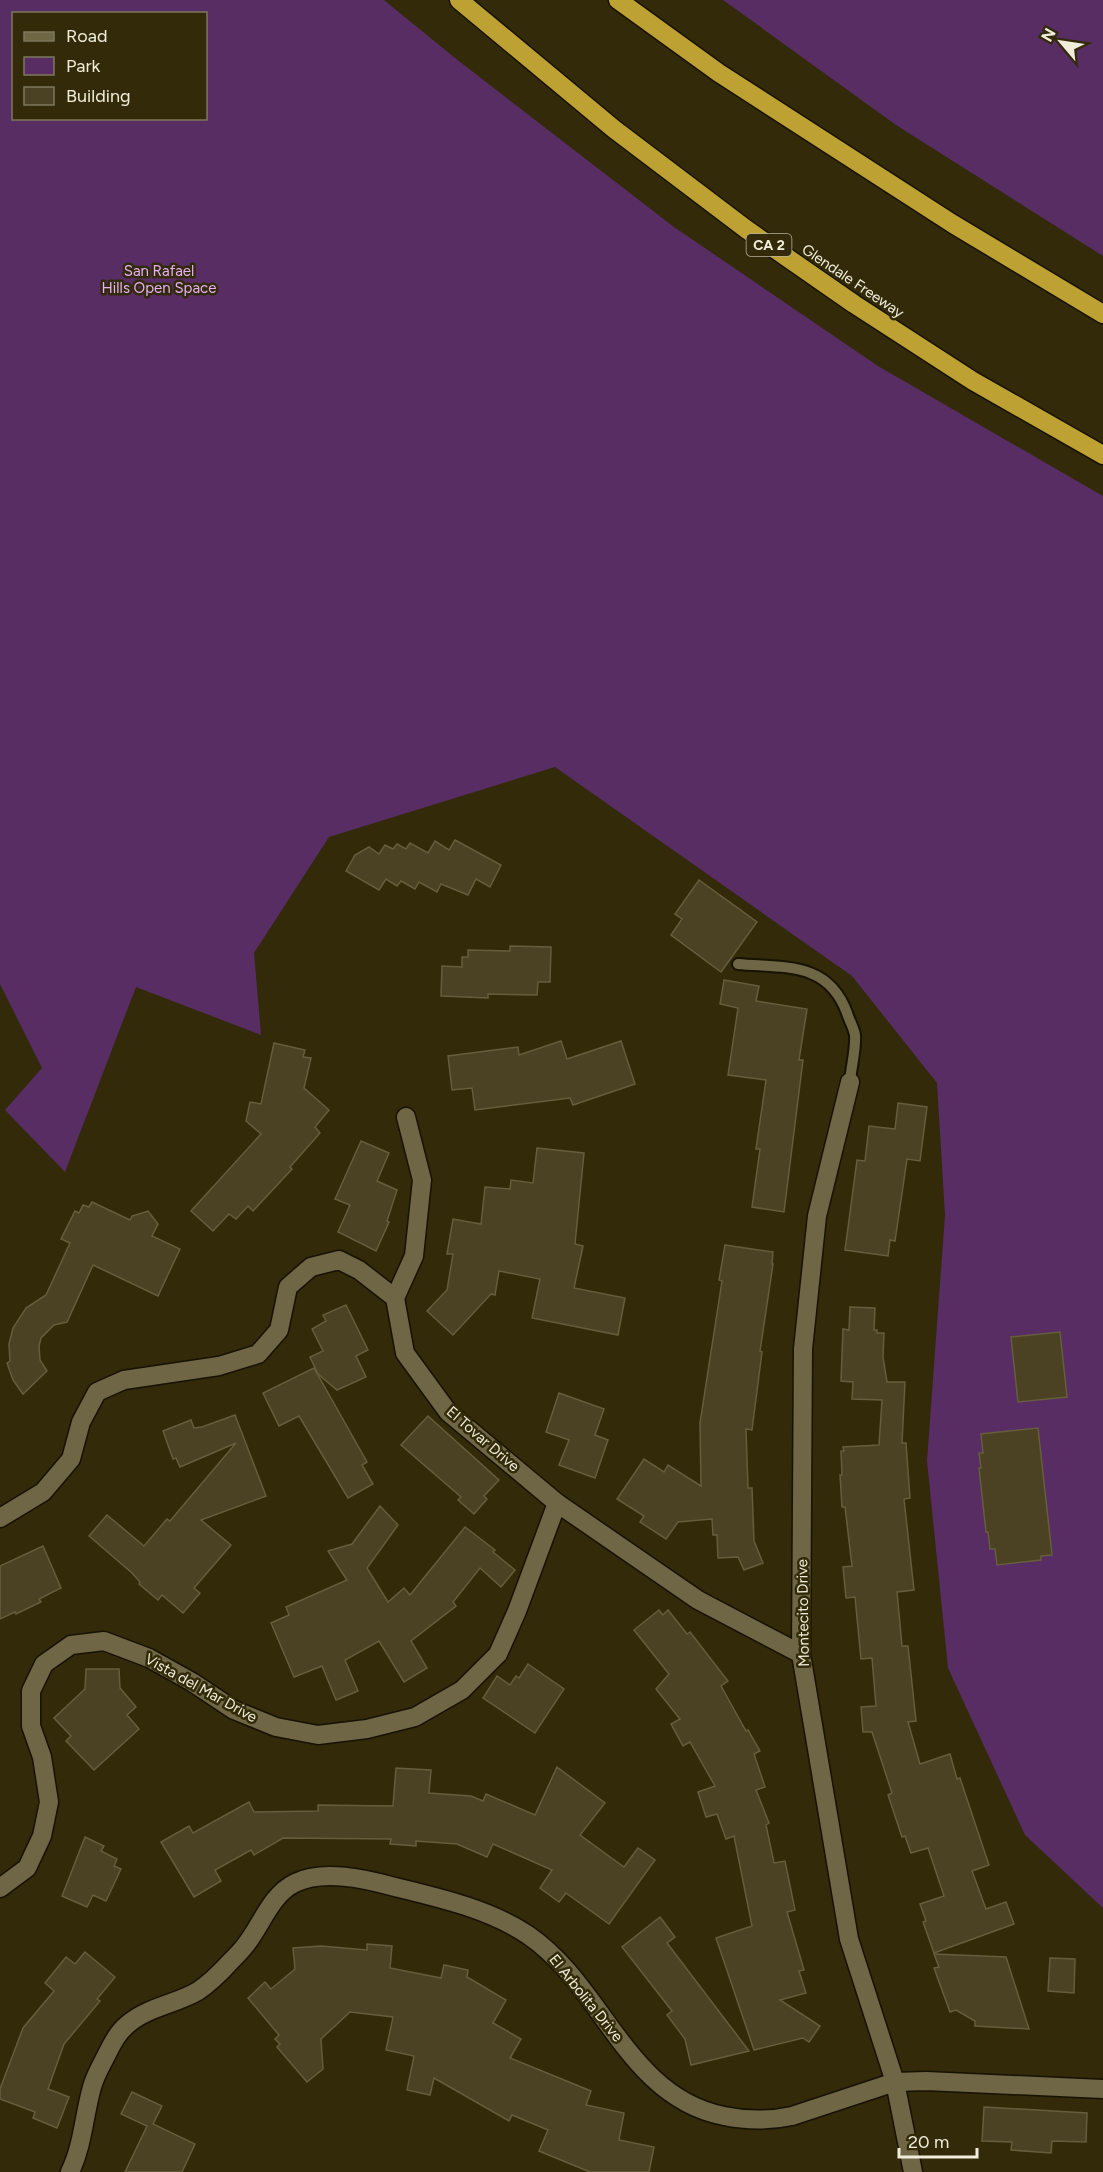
<svg xmlns="http://www.w3.org/2000/svg" width="1103" height="2172" viewBox="0 0 1103 2172" font-family="Figtree,sans-serif">
  <rect width="100%" height="100%" fill="#322a09"/>
  <g fill="#572d63" fill-rule="evenodd">
    <path d="M0,0H384L455,58L674,227L878,366L1103,496V1908L1025,1835L948,1668L927,1461L945,1215L937,1083L852,976L555,767L329,837L254,953L261,1035L136,987L65,1172L5,1110L42,1068L0,984ZM14,14H206V118H14Z"/>
    <path d="M723,0H1103V256L896,125Z"/>
  </g>
  <g fill="#4a4222" stroke="#655d3c" stroke-width="1.5">
    <path d="M455,840L501,865L490,887L476,879L468,895L441,884L437,892L419,882L415,889L401,881L397,886L386,879L379,890L346,871L355,855L369,847L379,854L385,845L393,849L397,844L406,849L410,843L428,853L435,841L449,850Z"/>
    <path d="M699,880L757,922L721,972L671,935L682,919L675,914Z"/>
    <path d="M510,946L551,947L550,982H538L537,995L488,994V998L441,996L442,966L462,967V957H468V950L510,951Z"/>
    <path d="M724,980L759,986L756,1001L807,1009L799,1060H803L784,1212L752,1207L760,1149H756L766,1080L728,1075L738,1008L720,1004Z"/>
    <path d="M561,1041L567,1059L621,1041L635,1084L573,1105L570,1098L475,1110L472,1088L452,1090L448,1056L518,1047L519,1055Z"/>
    <path d="M274,1043L305,1050L303,1057L311,1058L304,1088L329,1110L315,1127L320,1133L290,1167L292,1169L253,1211L248,1206L236,1219L229,1214L213,1231L191,1211L261,1134L246,1121L250,1102L261,1104Z"/>
    <path d="M898,1103L927,1107L920,1161L907,1159L895,1241L890,1240L888,1256L845,1250L857,1160L865,1161L869,1126L895,1129Z"/>
    <path d="M361,1141L389,1153L377,1181L397,1190L387,1221L389,1222L376,1251L338,1232L350,1205L335,1199Z"/>
    <path d="M537,1148L584,1153L575,1244L583,1246L574,1288L625,1298L618,1335L532,1318L540,1279L499,1271L495,1295L491,1294L453,1335L427,1311L447,1290L453,1254H447L453,1219L481,1224L485,1187L510,1189L511,1180L533,1183Z"/>
    <path d="M92,1202L130,1220L132,1216L148,1211L158,1224L152,1236L180,1249L158,1296L93,1265L67,1322L54,1325L41,1338L39,1346L40,1360L47,1371L23,1394L13,1380L7,1363L10,1361L9,1344L13,1328L26,1308L46,1295L70,1243L61,1239L75,1211L79,1213L83,1205L89,1207Z"/>
    <path d="M725,1245L773,1252L772,1264H773L760,1351L762,1352L752,1430L746,1429L748,1488H752L754,1541L763,1563L744,1570L738,1557L718,1558L717,1535H713L712,1519L678,1522L666,1539L640,1522L644,1516L617,1499L644,1459L664,1472L668,1465L701,1486L700,1423L722,1281L719,1280Z"/>
    <path d="M346,1305L368,1350L356,1356L366,1377L337,1390L318,1374L310,1357L323,1351L312,1329L326,1321L323,1315Z"/>
    <path d="M850,1307L875,1308L874,1330H877V1333H884L883,1357L887,1382H905L902,1443H906L910,1498L904,1499L914,1590L897,1592L902,1646H908L916,1721L908,1722L920,1764L950,1754L957,1779L960,1778L989,1865L972,1871L986,1909L1006,1902L1014,1924L934,1953L923,1922L926,1921L920,1904L944,1896L928,1848L911,1853L905,1836L902,1837L888,1795L892,1793L872,1732H863L861,1707L876,1706L872,1658L861,1659L855,1597L846,1598L843,1567L852,1566L845,1507H842L840,1475H842L841,1451H844L843,1447L879,1445L882,1400L852,1399L853,1382L841,1381L843,1329L849,1330Z"/>
    <path d="M1060,1332L1067,1397L1018,1402L1011,1337Z"/>
    <path d="M314,1368L367,1462L362,1465L373,1484L348,1498L299,1416L279,1426L263,1393Z"/>
    <path d="M559,1393L604,1409L595,1435L608,1440L595,1478L559,1465L569,1440L546,1432Z"/>
    <path d="M235,1415L266,1496L201,1520L231,1545L194,1588L200,1593L183,1613L162,1595L158,1600L139,1584L140,1582L132,1573L89,1536L107,1515L144,1546L167,1519L170,1521L236,1443L180,1467L176,1458L173,1459L163,1431L191,1420L194,1428L202,1427Z"/>
    <path d="M428,1416L499,1480L484,1496L487,1499L474,1514L458,1500L461,1497L401,1445Z"/>
    <path d="M1038,1428L1052,1555L1041,1556V1560L997,1565L995,1549H990L988,1532H986L979,1468H981L979,1453H983L981,1434Z"/>
    <path d="M380,1506L398,1525L367,1568L388,1602L404,1588L410,1595L465,1527L495,1550L493,1552L515,1570L501,1587L480,1568L453,1602L456,1606L411,1641L427,1668L404,1682L379,1641L345,1660L358,1691L336,1700L322,1666L294,1677L271,1623L289,1615L286,1607L347,1580L328,1551L352,1544Z"/>
    <path d="M43,1546L61,1588L39,1599L41,1602L16,1614L15,1612L0,1619V1566Z"/>
    <path d="M659,1610L663,1615L668,1610L687,1634L690,1632L728,1681L721,1686L746,1731L748,1730L760,1751L754,1754L765,1787L756,1790L769,1823L766,1825L774,1863L785,1861L795,1910L787,1912L804,1970L799,1971L806,1993L780,2000L820,2026L809,2042L803,2038L754,2050L716,1938L752,1926L734,1836L726,1839L717,1814L706,1817L698,1792L715,1786L690,1742L683,1746L671,1724L680,1719L656,1689L669,1674L634,1630Z"/>
    <path d="M528,1664L564,1689L535,1733L483,1698L497,1676L510,1685L516,1676L519,1678Z"/>
    <path d="M86,1669H119L120,1688L136,1707L127,1715L139,1729L94,1770L66,1741L71,1736L54,1718L85,1689Z"/>
    <path d="M557,1767L605,1803L580,1835L624,1867L638,1848L655,1860L609,1924L566,1893L559,1902L540,1888L552,1870L493,1844L487,1857L457,1844L416,1841V1846L390,1844L391,1839L283,1838L254,1855L251,1850L215,1870L221,1881L194,1897L161,1842L189,1826L193,1833L249,1802L254,1812L318,1811V1805L393,1806L396,1768L431,1770L429,1793L471,1796L483,1801L486,1794L535,1815Z"/>
    <path d="M85,1837L104,1846L101,1851L117,1859L114,1866L121,1869L106,1901L93,1895L87,1907L62,1896Z"/>
    <path d="M660,1917L675,1937L667,1943L749,2051L691,2065L685,2039L667,2015L672,2011L622,1947Z"/>
    <path d="M367,1944L392,1946L390,1968L441,1978L444,1965L468,1970L467,1977L506,2000L493,2023L521,2039L510,2058L591,2091L586,2105L624,2113L619,2140L654,2147L649,2172H590L539,2151L548,2130L512,2115L509,2121L434,2078L430,2095L407,2090L414,2056L386,2050L393,2017L350,2012L321,2039L323,2069L307,2082L277,2047L280,2044L275,2039L279,2035L248,1998L265,1982L271,1989L295,1969L293,1948L321,1946L367,1950Z"/>
    <path d="M85,1952L115,1977L97,1999L100,2001L64,2044L48,2089L69,2097L57,2128L33,2118L35,2112L0,2099V2089L23,2028L54,1991L45,1983L66,1957L75,1964Z"/>
    <path d="M934,1954L1006,1957L1029,2029L975,2026V2021L956,2010L950,2012L934,1968L939,1967Z"/>
    <path d="M1050,1958L1075,1959L1074,1993L1048,1991Z"/>
    <path d="M132,2092L162,2106L153,2124L195,2144L182,2172H125L147,2126L121,2114Z"/>
    <path d="M984,2107L1087,2113L1086,2142L1052,2141L1051,2153L1011,2150L1012,2142L982,2141Z"/>
  </g>
  <g fill="none" stroke-linecap="round" stroke-linejoin="round">
    <g stroke="#181200" stroke-width="14">
      <path id="lane" d="M738,964C784,968 828,961 847,1013C849,1020 854,1028 855,1035C856,1050 851,1067 850,1082"/>
    </g>
    <g stroke="#181200" stroke-width="21">
      <g id="street">
        <path d="M850,1082L817,1216L803,1349L801,1654L849,1939L895,2082L913,2172"/>
        <path d="M395,1298L414,1256L422,1180L406,1117"/>
        <path d="M0,1518L43,1492L71,1459L81,1422L97,1392L124,1380L219,1366L258,1354L279,1330L288,1287L311,1267L339,1260L359,1270L395,1298L405,1353L448,1412L557,1503L698,1600L801,1654"/>
        <path d="M0,1888L27,1868L42,1836L49,1802L42,1757L31,1726V1691L44,1664L71,1645L104,1641L149,1658L192,1682L234,1710L276,1727L318,1735L367,1729L415,1717L462,1690L498,1654L517,1611L557,1503"/>
        <path d="M70,2172C83,2145 84,2115 92,2087C95,2076 101,2066 106,2056C112,2044 117,2033 128,2024C148,2007 176,2004 198,1991C210,1983 221,1972 231,1961C235,1957 240,1952 244,1947C261,1927 270,1895 295,1883C323,1869 366,1879 395,1887C440,1898 489,1909 528,1935C603,1986 627,2097 724,2116C748,2121 769,2121 792,2116L895,2082L926,2081L1103,2089"/>
      </g>
    </g>
    <g stroke="#181200" stroke-width="21">
      <g id="highway">
        <path d="M459,0L614,129L746,229L854,304L973,381L1103,455"/>
        <path d="M618,0L719,73L953,224L1103,314"/>
      </g>
    </g>
    <use href="#lane" stroke="#6e6645" stroke-width="10"/>
    <use href="#street" stroke="#6e6645" stroke-width="18"/>
    <use href="#highway" stroke="#bda233" stroke-width="18"/>
  </g>
  <g text-anchor="middle" stroke-width="5" stroke-linejoin="round" paint-order="stroke">
    <rect fill="#322a09" stroke="#b8b29b" stroke-width="1.5" x="746.5" y="234" width="45" height="22" rx="4.5"/>
    <g font-size="14" font-weight="bold" fill="#f1edda">
      <text x="769" y="250">CA 2</text>
    </g>
    <g font-size="15" fill="#e7b0f8" stroke="#322a09">
      <text x="159" y="276">San Rafael<tspan x="159" dy="17">Hills Open Space</tspan></text>
    </g>
    <g font-size="15" fill="#f1edda" stroke="#322a09">
      <text transform="translate(853 281) rotate(34)" y="5">Glendale Freeway</text>
      <text transform="translate(483 1439) rotate(41)" y="5">El Tovar Drive</text>
      <text transform="translate(803 1613) rotate(-91)" y="5">Montecito Drive</text>
      <text transform="translate(201 1688) rotate(29)" y="5">Vista del Mar Drive</text>
      <text transform="translate(586 1998) rotate(51)" y="5">El Arbolita Drive</text>
    </g>
  </g>
  <rect x="12" y="12" width="195" height="108" fill="#322a09" stroke="#7e785d" stroke-width="1.5"/>
  <rect x="24" y="32" width="30" height="9" fill="#6e6645" stroke="#7e785d" stroke-width="1.5"/>
  <text x="66" y="42" font-size="18" fill="#f1edda">Road</text>
  <rect x="24" y="57" width="30" height="18" fill="#572d63" stroke="#7e785d" stroke-width="1.5"/>
  <text x="66" y="72" font-size="18" fill="#f1edda">Park</text>
  <rect x="24" y="87" width="30" height="18" fill="#4a4222" stroke="#7e785d" stroke-width="1.5"/>
  <text x="66" y="102" font-size="18" fill="#f1edda">Building</text>
  <g transform="translate(1061 42) rotate(299)" stroke="#322a09" stroke-width="4.5" paint-order="stroke">
  <path d="M0-4.5L10 22L0 15L-10 22Z" fill="#f1edda"/>
  <text y="-9" font-size="16" font-weight="bold" text-anchor="middle" fill="#f1edda">N</text>
  </g>
  <path d="M899 2148v9h78v-9" fill="none" stroke="#f1edda" stroke-width="3"/>
  <text x="908" y="2148" font-size="18" fill="#f1edda" stroke="#322a09" stroke-width="4.5" paint-order="stroke">20 m</text>
</svg>
